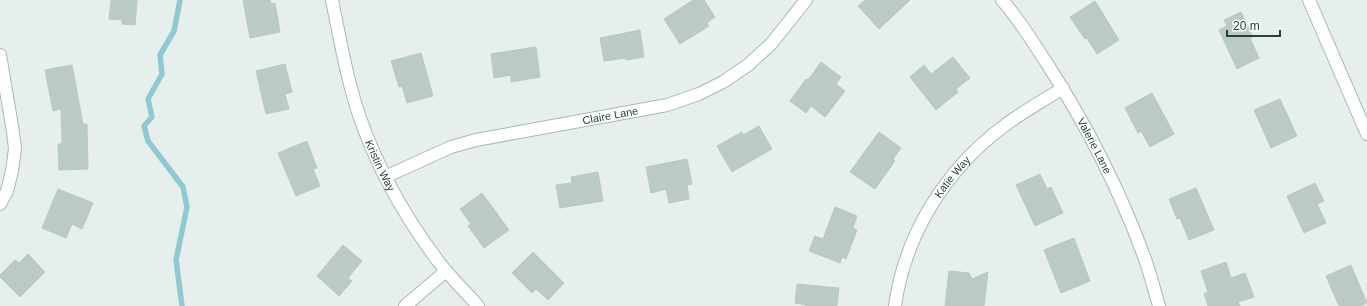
<svg xmlns="http://www.w3.org/2000/svg" width="1367" height="306" viewBox="0 0 1367 306" font-family="Arial,sans-serif">
  <rect width="100%" height="100%" fill="#e6efeb"/>
  <g fill="none" stroke-linecap="round" stroke-linejoin="round">
    <path stroke="#8ec9d4" stroke-width="5.5" d="M180,0L174,31L160,55L162,74L148,99L152,117L144,126L148,141L183,187L187,207L176,260L182,306"/>
  </g>
  <g fill="#bbcac4" stroke="#b8c9c2">
    <path d="M111,0H137L135,25L122,24V20L109,19Z"/>
    <path d="M243,0H270L271,4L275,3L280,32L250,38Z"/>
    <path d="M693,0H704L715,17L707,23L709,26L680,44L664,19Z"/>
    <path d="M865,0H910L879,29L858,6Z"/>
    <path d="M1095,1L1119,40L1097,54L1087,38L1085,39L1070,17Z"/>
    <path d="M1241,12L1253,37L1250,38L1259,58L1237,69L1219,30L1227,26L1224,20Z"/>
    <path d="M640,30L644,57L626,60V58L604,61L600,38Z"/>
    <path d="M536,47L540,77L511,82V75L494,78L491,54Z"/>
    <path d="M421,53L433,96L407,103L402,86L399,87L391,61Z"/>
    <path d="M953,57L970,78L956,89L958,92L936,110L910,77L924,65L931,74Z"/>
    <path d="M821,62L841,77L836,84L845,91L825,117L811,106L806,113L790,101L806,79L808,80Z"/>
    <path d="M285,64L292,92L285,94L289,109L266,114L256,71Z"/>
    <path d="M72,65L83,124H87L88,169L59,170L58,144H62L61,109L53,111L45,70Z"/>
    <path d="M1152,93L1174,134L1150,147L1141,131L1138,133L1125,108Z"/>
    <path d="M1280,99L1297,136L1271,148L1254,110Z"/>
    <path d="M759,126L772,149L732,172L717,146L742,132L743,135Z"/>
    <path d="M879,132L901,148L893,159L895,161L875,189L850,172Z"/>
    <path d="M307,141L317,168L313,169L320,186L296,196L278,153Z"/>
    <path d="M687,159L692,184L687,185L689,199L669,203L666,189L651,193L646,167Z"/>
    <path d="M598,172L603,201L560,208L556,185L572,183L571,177Z"/>
    <path d="M1040,174L1047,189L1051,187L1063,213L1035,226L1016,185Z"/>
    <path d="M1315,183L1324,201L1317,204L1326,223L1304,233L1287,196Z"/>
    <path d="M1196,188L1214,230L1189,240L1180,218L1177,219L1169,199Z"/>
    <path d="M58,189L93,203L82,229L72,224L66,238L42,228Z"/>
    <path d="M482,193L509,230L484,248L468,226L471,224L460,209Z"/>
    <path d="M835,207L857,216L853,228L857,230L846,259L842,257L840,263L809,251L815,236L823,239Z"/>
    <path d="M1074,238L1090,281L1061,293L1044,250Z"/>
    <path d="M343,245L362,261L348,278L352,281L339,296L317,276Z"/>
    <path d="M533,252L564,283L548,300L536,289L532,293L512,273Z"/>
    <path d="M28,254L45,272L20,297L0,277V275L15,260L19,263Z"/>
    <path d="M1226,262L1231,278L1245,273L1254,297L1238,302L1240,306H1208L1204,294L1208,292L1201,271Z"/>
    <path d="M1351,265L1367,303L1360,306H1339L1326,276Z"/>
    <path d="M949,271L969,273L972,279L988,272L984,306H945Z"/>
    <path d="M797,284L839,288L837,306H806V305L795,303Z"/>
  </g>
  <g fill="none" stroke-linecap="round" stroke-linejoin="round">
    <g stroke="#a8b8b2" stroke-width="14">
      <g id="minor">
        <path id="s1" d="M332,0C340,39 347,80 360,118C378,169 405,217 438,261C450,277 465,291 478,306"/>
        <path id="s2" d="M1002,0C1019,19 1032,41 1046,62C1086,124 1121,192 1146,262C1151,277 1155,292 1159,306"/>
        <path d="M1309,0L1367,134"/>
        <path d="M0,55L13,132L15,149L12,171L7,191L0,204"/>
        <path id="s3" d="M385,177L451,147L476,140L667,105L699,94L723,82L748,65L771,44L806,0"/>
        <path d="M405,306L446,271"/>
        <path id="s4" d="M895,306C905,234 946,169 1004,126C1022,112 1043,101 1063,88"/>
      </g>
    </g>
    <use href="#minor" stroke="#fff" stroke-width="12"/>
  </g>
  <g text-anchor="middle" stroke-width="3" stroke-linejoin="round" paint-order="stroke">
    <g font-size="11" fill="#24423a" stroke="#f7fbf9">
      <text dy="4" stroke="none"><textPath href="#s3" startOffset="235">Claire Lane</textPath></text>
      <text dy="4" stroke="none"><textPath href="#s2" startOffset="173">Valerie Lane</textPath></text>
      <text dy="4" stroke="none"><textPath href="#s1" startOffset="173">Kristin Way</textPath></text>
      <text dy="4" stroke="none"><textPath href="#s4" startOffset="143">Katie Way</textPath></text>
    </g>
  </g>
  <path d="M1227 30v6h53v-6" fill="none" stroke="#24423a" stroke-width="2"/>
  <text x="1233" y="30" font-size="12" fill="#24423a" stroke="#f7fbf9" stroke-width="3" paint-order="stroke">20 m</text>
</svg>
